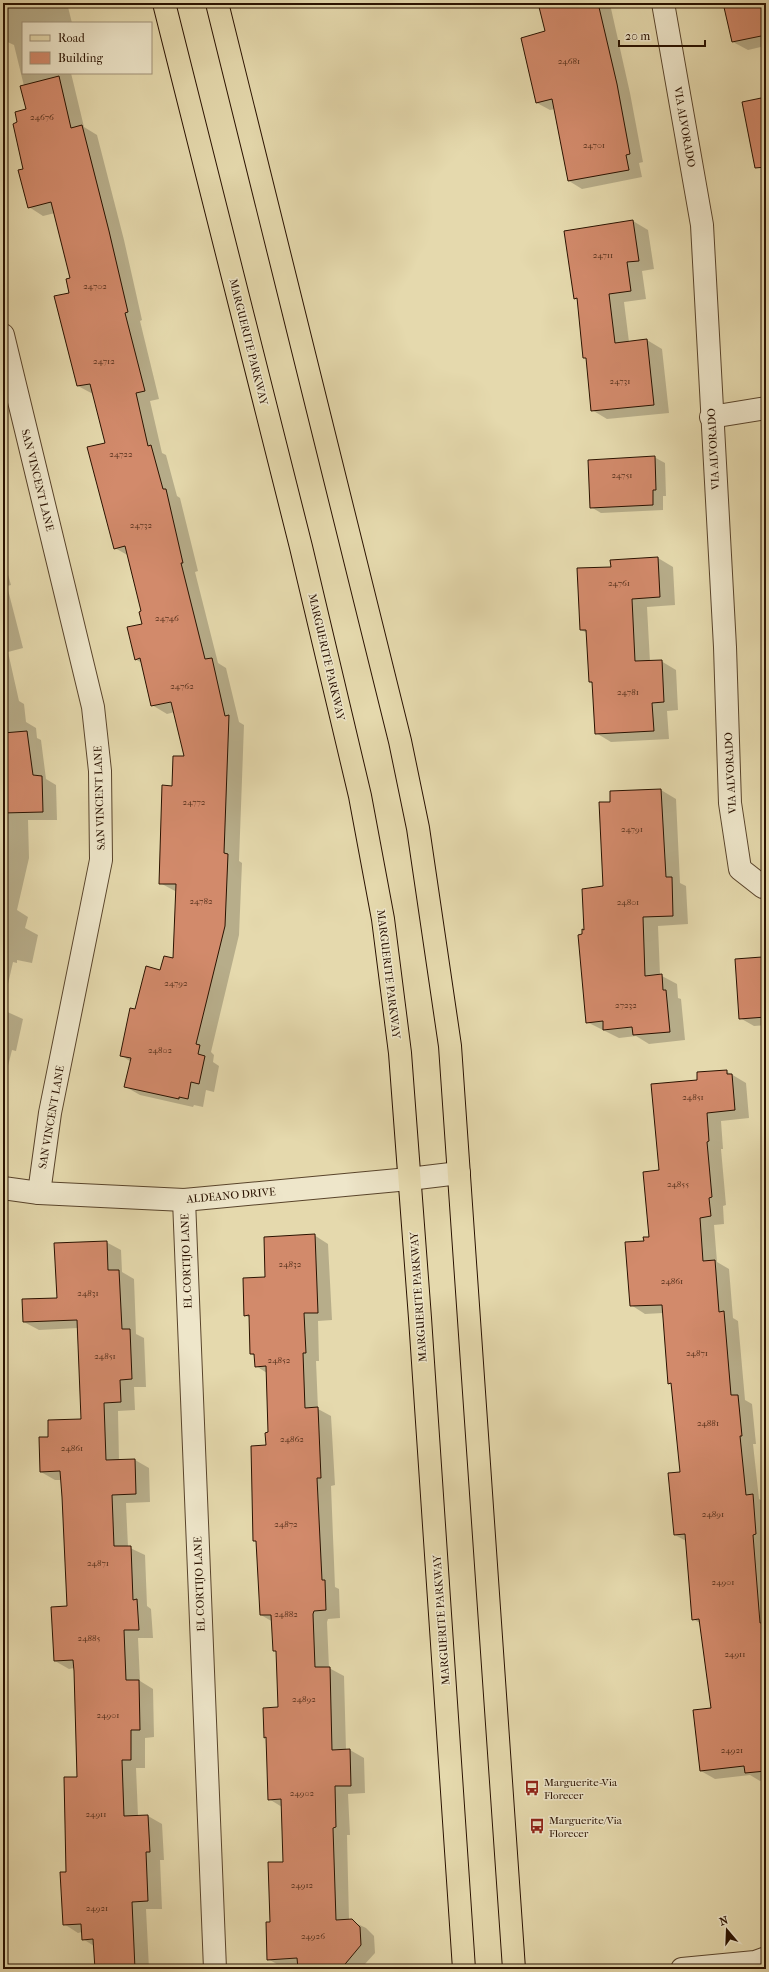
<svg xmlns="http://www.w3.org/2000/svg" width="769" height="1972" viewBox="0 0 769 1972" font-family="'IM FELL French Canon',serif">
  <rect width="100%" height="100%" fill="#e5d9ad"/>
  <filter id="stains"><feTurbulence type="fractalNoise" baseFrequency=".005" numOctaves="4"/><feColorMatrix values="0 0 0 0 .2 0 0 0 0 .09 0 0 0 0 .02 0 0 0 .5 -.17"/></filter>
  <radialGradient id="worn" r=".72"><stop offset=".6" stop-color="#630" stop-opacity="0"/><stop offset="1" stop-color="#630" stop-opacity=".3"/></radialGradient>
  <g fill="#0003">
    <path d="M3,3H67L72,23H23V73H71L84,127L97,135L124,240L142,320L140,321L159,399L150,401L162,453L166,455L177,496L180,498L198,571L195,572L218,663L226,668L239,722L244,725L239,861L242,863L239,935L211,1052L214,1055L213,1062L219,1066L214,1092L206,1090L203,1107L194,1105L193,1107L140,1095L126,1087L131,1062L121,1055L136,1010L161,971L174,960L177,892L160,883L173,787L185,757L175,712L167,714L152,705L142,663L135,659L143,624L142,612L129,556L115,548L106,444L93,394L78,386L70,294L71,278L55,213L43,216L29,207L18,123L27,110L24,86L14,45L3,40Z"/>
    <path d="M539,3H612L610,4L630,93L643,162L639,163L642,177L582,189L569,181L555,109L550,110L537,103L546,31Z"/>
    <path d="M724,3H766V51L765,46L748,50L733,42Z"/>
    <path d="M766,98V171L755,165Z"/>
    <path d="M633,221L648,230L654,269L642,271L646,299L624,302L629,342L647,340L662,349L669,413L607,419L592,410L587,359L584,357L578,300L575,298L565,231Z"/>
    <path d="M654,457L665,463L666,496H663V510L601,513L591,507Z"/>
    <path d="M3,557L11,585L7,586L23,648L8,652L19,701L24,704L26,722L36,728L37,738L41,740L46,779L56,785L57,820H28L29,858L17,910L28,917L25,928L38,935L32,963L17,960V963L13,962L3,1006Z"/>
    <path d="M658,558L673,567L675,605L647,607L650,662L661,661L676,670L678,710L667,711L669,739L611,742L596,733L593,684L590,682L587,633L581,630L612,568Z"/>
    <path d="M661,790L676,799L680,883L686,886L688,924L658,926L660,975L677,984L678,998L681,999L685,1040L649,1044L636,1036L619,1038L587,1022L583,935L604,887L611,792Z"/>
    <path d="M762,958L766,960V1025L754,1026L740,1018L736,960Z"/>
    <path d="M3,1010L23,1019L16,1051L12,1050L3,1086Z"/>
    <path d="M726,1071L746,1083L749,1118L721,1121L723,1149H721L726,1205L723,1206L724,1224L714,1225L717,1262L729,1269L733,1318L738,1321L745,1400L752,1404L756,1444H753L759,1499L766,1503V1780L760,1781L750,1775L715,1779L701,1771L712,1709L700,1623L693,1619L686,1541L675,1535L681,1473L672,1384L669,1383L663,1313L645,1314L631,1305L645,1242L650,1238L660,1171L698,1081Z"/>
    <path d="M314,1235L328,1244L332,1320L318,1321L319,1361H316L318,1409L331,1416L335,1485L331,1486L335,1587L339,1589L340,1618L328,1619L327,1622L329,1668L344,1676L346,1750H350L364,1758L365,1793L348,1794L350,1835H347L349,1920L366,1928L374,1936L375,1953L365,1964L366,1969H299L298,1966L282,1967L268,1959L271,1923L284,1863L282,1807L269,1799L267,1738L265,1737L279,1708L278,1653L274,1650L273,1622L261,1615L257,1542L254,1540L269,1433L267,1373L256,1366L255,1356L251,1354L250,1318L245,1315L266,1278Z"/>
    <path d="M106,1242L121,1250L122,1272L134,1279L136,1334L144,1338L146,1387H134L135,1410L118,1411L119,1461L135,1460L149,1468L150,1502L126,1503L128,1547L145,1555L147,1606L151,1609L153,1638H138L140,1681L153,1689L154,1737L145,1738V1768H136L138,1816H148L162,1824L164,1860H160L162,1909H146L149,1969H96L94,1946L83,1939L82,1932L78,1933L64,1924L78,1778L74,1668L69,1669L55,1661L68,1607L61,1480H55L41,1472L49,1438L82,1420L78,1328L39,1330L24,1322L58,1299Z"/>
  </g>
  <g fill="#d28a6b" stroke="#2a1200">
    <path d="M538,3H598L617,84L630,154L626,155L629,170L568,181L552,99L536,103L521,38L545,31Z"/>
    <path d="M723,3H766V35L732,42Z"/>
    <path d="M59,76L71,128L82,125L109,231L128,312L125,313L145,391L136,393L148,446L151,445L163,489H166L183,563H181L205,659L212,658L225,716L229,715L224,853L228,854L225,926L196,1044L200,1045L198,1054L205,1056L199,1084L191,1082L188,1099L179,1097V1099L124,1087L131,1058L120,1056L130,1008L135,1009L146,966L160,970L164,956L173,958L176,884H159L162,785L172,786L173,756H184L171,702L151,706L140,658L135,660L127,627L142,624L139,612L141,611L125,546L114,549L87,447L105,443L90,384L77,386L54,296L69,293L66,279L70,278L51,202L28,208L18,170L23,169L13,124L17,122L15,112L26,109L20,86Z"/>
    <path d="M766,97V167L755,168L742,102Z"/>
    <path d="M633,220L639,261L627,262L631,291L609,294L615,343L647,339L654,405L591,411L586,358H583L577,298L574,299L564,231Z"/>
    <path d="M655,456L656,490H653V505L590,508L588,460Z"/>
    <path d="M658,557L660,597L632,599L635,661L662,660L664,702L652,703L654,731L595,734L592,682H589L586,630H580L577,568L611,567L610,560Z"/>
    <path d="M27,731L33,775L42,776L43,812L3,813V733Z"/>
    <path d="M661,789L666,877H672L673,916L643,917L645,976L662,974L663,990H666L670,1032L633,1035L632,1027L603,1030V1021L586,1023L578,935L582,934V929L584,930L582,889L603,886L599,802H610V791Z"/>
    <path d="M762,957L763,966H766V1017L739,1019L735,959Z"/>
    <path d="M727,1070V1074H732L735,1110L707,1113L709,1141L707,1142L712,1197L709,1198L711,1216L700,1218L703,1261L715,1260L719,1312L724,1311L731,1395H738L742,1436H740L746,1495L753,1494L756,1534L753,1535L760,1623L766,1622V1771L745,1773L744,1766L700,1771L693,1710L711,1708L699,1619L692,1620L685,1534L674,1535L668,1473L680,1472L671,1383L668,1384L662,1305L630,1306L625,1242L644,1241L643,1237H649L643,1172L659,1170L651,1084L697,1080V1072Z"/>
    <path d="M315,1234L318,1313H304L306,1353H303L305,1408L318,1407L321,1478H317L322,1580H325L326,1610L314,1611L313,1614L315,1667H330L332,1750L350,1749L351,1786H335L336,1827L333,1828L336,1920L352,1919L360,1927L361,1945L341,1969H298L297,1958L267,1960L266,1922H270L268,1862H283L281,1799L268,1800L266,1737L264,1738L263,1708L278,1707L276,1651H273L271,1615H260L256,1541H253L251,1446L266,1445L265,1433L268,1432L266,1366L255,1367L254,1354H250L249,1315L244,1316L243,1278L265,1277L264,1237Z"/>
    <path d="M107,1241L108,1270H119L122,1329H130L132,1379L120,1380L121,1402L104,1403L106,1460L135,1459L136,1494L112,1495L114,1546H131L133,1600L137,1599L139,1630H124L126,1680H139L140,1730H131V1760H122L124,1816L148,1815L150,1852H146L148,1901L132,1902L135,1969H95L93,1939L82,1940L81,1924L63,1925L60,1872H66L64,1777H77L74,1671L73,1660L54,1661L51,1607L67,1606L62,1497L60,1471L40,1472L39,1437H48V1420L81,1419L77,1320L23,1322L22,1299L57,1298L54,1243Z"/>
  </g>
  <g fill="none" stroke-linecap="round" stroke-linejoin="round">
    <g stroke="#59442b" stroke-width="24">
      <g id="minor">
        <path d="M663,3L702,225L725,647L730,803L740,869L763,887H766"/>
        <path d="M3,335L93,707L100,771L101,860L50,1113L39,1193"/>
        <path d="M711,417L766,408"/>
        <path d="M3,1188L39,1193L184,1200L409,1179L459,1173"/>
        <path d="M184,1200L215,1969"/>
        <path d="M682,1969L755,1962L766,1958"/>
      </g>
    </g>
    <g stroke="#2a1200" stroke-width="24">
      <g id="major">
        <path d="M164,3L301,547L360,796L383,919L400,1053L420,1318L464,1969"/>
        <path d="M217,3L400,741L418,828L450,1046L514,1969"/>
      </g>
    </g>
    <use href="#minor" stroke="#eee6ca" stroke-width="22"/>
    <use href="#major" stroke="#e5d9ad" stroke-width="22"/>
  </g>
  <defs>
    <g id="bus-bare" transform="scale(1.2)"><path d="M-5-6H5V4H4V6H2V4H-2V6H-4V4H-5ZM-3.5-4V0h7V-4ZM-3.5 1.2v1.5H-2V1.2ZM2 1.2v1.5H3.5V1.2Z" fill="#8f2418" stroke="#eee6ca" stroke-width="2.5" paint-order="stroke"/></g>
  </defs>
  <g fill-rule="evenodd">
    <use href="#bus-bare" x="532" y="1788"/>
    <use href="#bus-bare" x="537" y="1826"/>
  </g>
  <g text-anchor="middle" stroke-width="3" stroke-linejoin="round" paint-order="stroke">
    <g font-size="9" fill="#54301b">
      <text x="569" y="64">24681</text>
      <text x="42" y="120">24676</text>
      <text x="594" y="148">24701</text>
      <text x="603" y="258">24711</text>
      <text x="95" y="289">24702</text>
      <text x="104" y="364">24712</text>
      <text x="620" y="384">24731</text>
      <text x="121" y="457">24722</text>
      <text x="622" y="478">24751</text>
      <text x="141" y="528">24732</text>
      <text x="619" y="586">24761</text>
      <text x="167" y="621">24746</text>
      <text x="182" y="689">24762</text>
      <text x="628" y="695">24781</text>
      <text x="194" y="805">24772</text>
      <text x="632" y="832">24791</text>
      <text x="201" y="904">24782</text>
      <text x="628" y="905">24801</text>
      <text x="176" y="986">24792</text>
      <text x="626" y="1008">27232</text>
      <text x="160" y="1053">24802</text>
      <text x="693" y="1100">24851</text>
      <text x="678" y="1187">24855</text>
      <text x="290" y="1267">24832</text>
      <text x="672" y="1284">24861</text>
      <text x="88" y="1296">24831</text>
      <text x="697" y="1356">24871</text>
      <text x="105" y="1359">24851</text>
      <text x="279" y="1363">24852</text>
      <text x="708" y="1426">24881</text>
      <text x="292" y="1442">24862</text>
      <text x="72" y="1451">24861</text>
      <text x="713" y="1517">24891</text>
      <text x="286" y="1527">24872</text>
      <text x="98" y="1566">24871</text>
      <text x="723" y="1585">24901</text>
      <text x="286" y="1617">24882</text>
      <text x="89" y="1641">24885</text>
      <text x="735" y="1657">24911</text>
      <text x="304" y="1702">24892</text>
      <text x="108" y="1718">24901</text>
      <text x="732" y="1753">24921</text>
      <text x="302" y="1796">24902</text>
      <text x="96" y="1817">24911</text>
      <text x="302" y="1888">24912</text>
      <text x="97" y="1911">24921</text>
      <text x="313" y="1939">24926</text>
    </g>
    <g font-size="11" fill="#2a1200" stroke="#eee6ca">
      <text transform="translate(685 127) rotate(80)" y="4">VIA ALVORADO</text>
      <text transform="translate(249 342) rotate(76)" y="4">MARGUERITE PARKWAY</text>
      <text transform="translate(713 449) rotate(-93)" y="4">VIA ALVORADO</text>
      <text transform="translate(38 480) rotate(76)" y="4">SAN VINCENT LANE</text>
      <text transform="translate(327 657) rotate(77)" y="4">MARGUERITE PARKWAY</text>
      <text transform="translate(730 773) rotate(-93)" y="4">VIA ALVORADO</text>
      <text transform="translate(99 798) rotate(-92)" y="4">SAN VINCENT LANE</text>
      <text transform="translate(389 974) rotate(83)" y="4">MARGUERITE PARKWAY</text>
      <text transform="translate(51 1117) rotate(-80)" y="4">SAN VINCENT LANE</text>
      <text transform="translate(231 1195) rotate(-5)" y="4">ALDEANO DRIVE</text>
      <text transform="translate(186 1261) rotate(-92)" y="4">EL CORTIJO LANE</text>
      <text transform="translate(418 1297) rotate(-94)" y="4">MARGUERITE PARKWAY</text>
      <text transform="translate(199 1584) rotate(-92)" y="4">EL CORTIJO LANE</text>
      <text transform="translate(441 1620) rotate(-94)" y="4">MARGUERITE PARKWAY</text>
    </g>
    <g font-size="11" fill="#2a1200" stroke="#eee6ca" text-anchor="start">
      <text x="544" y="1786">Marguerite-Via<tspan x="544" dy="13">Florecer</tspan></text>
      <text x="549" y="1824">Marguerite/Via<tspan x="549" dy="13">Florecer</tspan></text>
    </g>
  </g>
  <rect width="769" height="1972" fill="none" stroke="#e5d9ad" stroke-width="16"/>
  <rect x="4" y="4" width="761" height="1964" fill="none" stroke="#2a1200" stroke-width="2"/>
  <rect x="8" y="8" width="753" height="1956" fill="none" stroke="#2a1200"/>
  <rect x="22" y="22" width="130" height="52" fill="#eee6ca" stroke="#a09179"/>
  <rect x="30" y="35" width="20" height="6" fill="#e5d9ad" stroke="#a09179"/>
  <text x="58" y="42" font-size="12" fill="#2a1200">Road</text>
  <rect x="30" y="52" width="20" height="12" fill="#d28a6b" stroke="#a09179"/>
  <text x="58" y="62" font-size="12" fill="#2a1200">Building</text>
  <g transform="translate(727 1930) rotate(341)" stroke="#eee6ca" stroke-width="3" paint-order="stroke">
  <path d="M0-3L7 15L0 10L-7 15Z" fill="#2a1200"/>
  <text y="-6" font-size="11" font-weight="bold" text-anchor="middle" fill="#2a1200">N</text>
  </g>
  <path d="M619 40v6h86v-6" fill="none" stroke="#2a1200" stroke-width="2"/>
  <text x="625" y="40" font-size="12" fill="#2a1200" stroke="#eee6ca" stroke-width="3" paint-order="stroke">20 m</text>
  <rect width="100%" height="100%" filter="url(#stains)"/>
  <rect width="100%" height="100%" fill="url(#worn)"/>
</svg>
